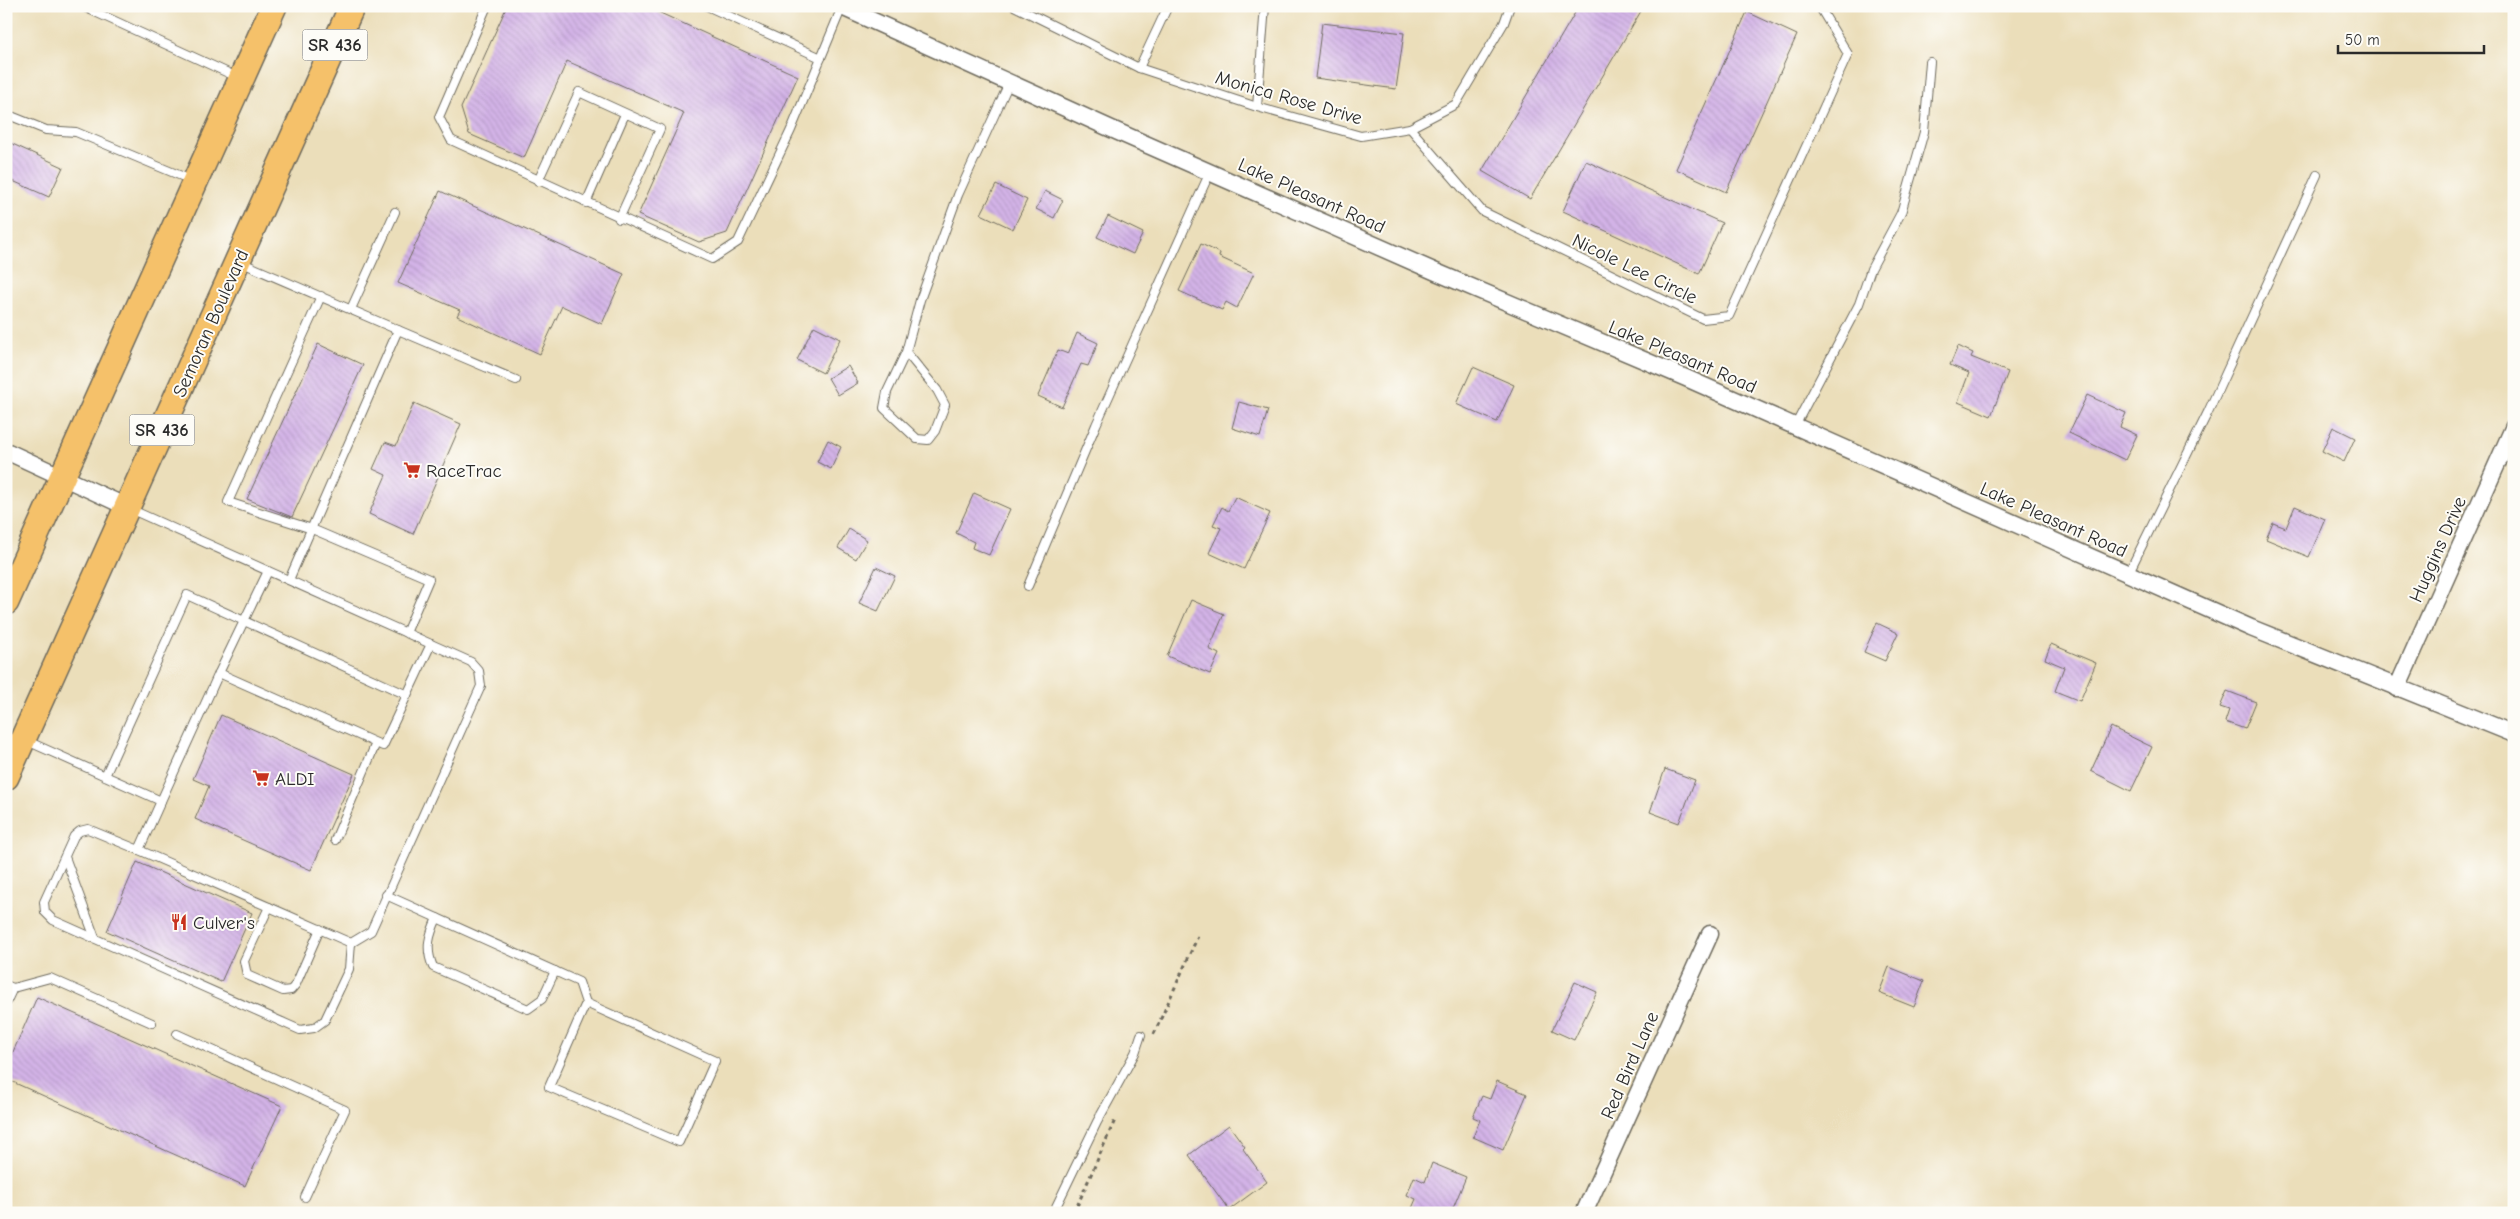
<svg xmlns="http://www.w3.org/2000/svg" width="2520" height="1219" viewBox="0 0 2520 1219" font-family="'Comic Neue',sans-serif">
<defs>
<pattern id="building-back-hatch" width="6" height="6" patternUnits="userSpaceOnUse" patternTransform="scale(1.25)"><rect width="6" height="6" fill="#d3b3e7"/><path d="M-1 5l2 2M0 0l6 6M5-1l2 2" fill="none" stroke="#b59ac6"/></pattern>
</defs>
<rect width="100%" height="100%" fill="#fdfcf7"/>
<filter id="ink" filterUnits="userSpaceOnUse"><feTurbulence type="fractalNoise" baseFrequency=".02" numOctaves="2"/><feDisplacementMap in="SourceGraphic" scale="10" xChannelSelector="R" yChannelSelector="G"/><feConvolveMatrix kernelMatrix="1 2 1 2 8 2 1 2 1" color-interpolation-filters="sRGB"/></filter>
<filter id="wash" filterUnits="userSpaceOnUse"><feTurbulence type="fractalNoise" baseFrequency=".0096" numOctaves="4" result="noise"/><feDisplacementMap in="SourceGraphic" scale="20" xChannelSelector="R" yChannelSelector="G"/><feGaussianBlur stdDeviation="1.12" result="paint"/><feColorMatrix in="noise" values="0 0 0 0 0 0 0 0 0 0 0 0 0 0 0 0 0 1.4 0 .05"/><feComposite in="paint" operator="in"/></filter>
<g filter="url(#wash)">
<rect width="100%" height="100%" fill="#ebdeba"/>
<g id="blocks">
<g fill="url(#building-back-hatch)">
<path d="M507,6H645L798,76L727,233L699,242L638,215L684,113L567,61L524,158L469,134L461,108Z"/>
<path d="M1579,6H1644L1530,199L1482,171Z"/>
<path d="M1747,12L1797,35L1726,192L1676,169Z"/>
<path d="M1322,23L1404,33L1396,89L1315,78Z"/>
<path d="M6,141L63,167L49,197L6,178Z"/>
<path d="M1586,161L1722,223L1699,274L1563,211Z"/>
<path d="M996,185L1027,200L1013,229L981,214Z"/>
<path d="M440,191L624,274L602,324L562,306L540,354L457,316L460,310L398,283Z"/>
<path d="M1045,191L1063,200L1054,218L1036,209Z"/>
<path d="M1108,216L1143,233L1133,254L1097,237Z"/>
<path d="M1201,244L1220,253L1219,257L1254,273L1237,308L1226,302L1222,310L1179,291Z"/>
<path d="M814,326L840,339L823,373L797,360Z"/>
<path d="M1077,333L1098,343L1088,366L1081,364L1062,407L1038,396L1058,350L1068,354Z"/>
<path d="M318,344L363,365L292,517L247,499Z"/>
<path d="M1958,346L1973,353L1971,357L2008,372L1991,416L1958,402L1969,373L1950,365Z"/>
<path d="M848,366L858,383L838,395L828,378Z"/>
<path d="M1473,367L1514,385L1497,422L1456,404Z"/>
<path d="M2087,395L2126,413L2120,427L2137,435L2125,460L2069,433Z"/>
<path d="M1239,402L1268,410L1260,437L1232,428Z"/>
<path d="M414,403L461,424L413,534L369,514L386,475L373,469L385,442L396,446Z"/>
<path d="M2333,427L2355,438L2344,462L2322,451Z"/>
<path d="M828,440L841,447L831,469L817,462Z"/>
<path d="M974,493L1010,509L989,555L972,548L974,542L956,533Z"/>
<path d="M1235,497L1270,513L1244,569L1209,553L1221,528L1213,525L1222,507L1228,511Z"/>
<path d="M2295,506L2325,519L2309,557L2266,539L2273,523L2286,528Z"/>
<path d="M849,529L867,540L856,559L838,548Z"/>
<path d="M876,567L895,576L878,611L859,603Z"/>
<path d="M1191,600L1224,614L1209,649L1219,654L1210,674L1167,656Z"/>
<path d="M1877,623L1898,633L1885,661L1864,652Z"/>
<path d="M2051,644L2096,663L2080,701L2055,691L2064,667L2045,659Z"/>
<path d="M2227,691L2256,702L2245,729L2225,722L2229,710L2220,707Z"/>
<path d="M221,715L354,774L311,870L195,819L209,786L193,779Z"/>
<path d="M2111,727L2152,747L2131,791L2091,771Z"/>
<path d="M1665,769L1695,780L1679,823L1650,812Z"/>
<path d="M137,862L252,913L221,982L107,931Z"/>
<path d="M1889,967L1924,981L1914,1007L1879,993Z"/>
<path d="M1575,982L1597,992L1574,1040L1552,1030Z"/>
<path d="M37,997L282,1106L245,1186L6,1079V1068Z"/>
<path d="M1497,1081L1527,1094L1503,1150L1473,1137L1480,1120L1473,1117L1482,1096L1490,1099Z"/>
<path d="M1229,1125L1245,1147L1243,1149L1267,1182L1229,1210L1189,1155Z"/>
<path d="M1432,1163L1466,1177L1451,1213H1410L1416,1199L1407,1195L1414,1177L1425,1182Z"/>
</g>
</g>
</g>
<g filter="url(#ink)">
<use href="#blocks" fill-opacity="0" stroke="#6e6a5d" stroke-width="1"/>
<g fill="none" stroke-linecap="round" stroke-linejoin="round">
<g stroke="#6e6a5d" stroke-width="10">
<g id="lane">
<path d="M82,6L237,77"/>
<path d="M487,6L439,117L451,140L712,259L738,242L791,130L842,7"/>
<path d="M707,6L821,58"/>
<path d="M1014,6L1139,68L1257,107L1361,136L1410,128L1456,104L1504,23L1510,6"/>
<path d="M1139,68L1168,6"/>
<path d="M1257,107L1265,6"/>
<path d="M6,114L46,130L76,132L191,180"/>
<path d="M1410,128L1482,211L1703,319L1729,316L1848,54L1819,6"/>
<path d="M538,181L579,92L660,129L619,219"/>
<path d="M586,203L625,114"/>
<path d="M240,262L398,330L289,580"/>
<path d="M321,296L228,502L312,529L429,579L406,633"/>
<path d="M351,309L395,212"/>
<path d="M398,330L516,380"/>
<path d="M906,352L937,390L945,405L935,431L928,440L917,439L884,408L887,392L906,352L920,300L958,195L1009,83"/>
<path d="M1795,426L1859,304L1871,269L1901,213L1924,132L1930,62"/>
<path d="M130,509L471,662L479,671L481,686L371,931L351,943"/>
<path d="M2128,574L2208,412L2317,175"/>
<path d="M1028,586L1096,425L1210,172"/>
<path d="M219,673L268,571"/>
<path d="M407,695L431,644"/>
<path d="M25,740L161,801L219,673L383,746L407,695L187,595L105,776"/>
<path d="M161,801L139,850L88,829L80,831L74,836L44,902L45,912L53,920L300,1030L314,1028L325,1020L349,969L351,943"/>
<path d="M335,840L376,743"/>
<path d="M139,850L351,943"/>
<path d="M65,857L95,938"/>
<path d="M386,895L579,982L586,1003L715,1061L679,1142L549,1087L586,1003"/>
<path d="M269,907L244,961L247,975L283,991L291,990L296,984L320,929"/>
<path d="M437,918C429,936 425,948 433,967L528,1009L542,999L555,971"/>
<path d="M6,985L13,988L6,1003"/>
<path d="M13,988L50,978L152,1023"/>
<path d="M177,1034L345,1110L305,1197"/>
<path d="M1053,1213L1097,1122L1135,1053L1141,1035"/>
</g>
</g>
<g stroke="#6e6a5d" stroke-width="19">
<g id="street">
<path d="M840,6L1116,131L1436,272L1686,378L2251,628L2514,734"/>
<path d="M6,451L127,507"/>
<path d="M2397,688L2514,426"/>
<path d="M1584,1213L1710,934"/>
</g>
</g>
<g stroke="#6e6a5d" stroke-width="28">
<g id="primary">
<path d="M6,602L274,6"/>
<path d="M6,777L352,6"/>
</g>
</g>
<g stroke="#6e6a5d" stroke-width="3" stroke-dasharray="4 4" stroke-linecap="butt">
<path d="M1154,1034L1198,936"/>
<path d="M1074,1213L1115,1120"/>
</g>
<use href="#lane" stroke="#fff" stroke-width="8"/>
<use href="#street" stroke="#fff" stroke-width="16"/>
<use href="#primary" stroke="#f5c16b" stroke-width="25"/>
</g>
</g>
<defs>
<g id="supermarket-bare" transform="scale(1.35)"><path d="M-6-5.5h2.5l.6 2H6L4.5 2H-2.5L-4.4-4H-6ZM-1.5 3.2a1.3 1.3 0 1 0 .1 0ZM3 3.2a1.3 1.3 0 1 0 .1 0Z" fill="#c8321e" stroke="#fdfcf7" stroke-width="2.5" paint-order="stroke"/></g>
<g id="restaurant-bare" transform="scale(1.35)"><path d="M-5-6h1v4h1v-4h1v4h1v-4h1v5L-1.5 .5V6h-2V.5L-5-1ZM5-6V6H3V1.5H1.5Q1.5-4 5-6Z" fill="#c8321e" stroke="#fdfcf7" stroke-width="2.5" paint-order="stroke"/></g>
</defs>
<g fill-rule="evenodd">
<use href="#supermarket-bare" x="412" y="470"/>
<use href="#supermarket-bare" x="261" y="778"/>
<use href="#restaurant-bare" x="179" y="922"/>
</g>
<g text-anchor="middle" stroke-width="4" stroke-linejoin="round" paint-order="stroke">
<g fill="#fdfcf7" stroke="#6a6a68" stroke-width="1">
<rect x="302.5" y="29.5" width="65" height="31" rx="4"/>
<rect x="129.5" y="414.5" width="65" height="31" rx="4"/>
</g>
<g font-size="18" font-weight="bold" fill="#2b2b2b">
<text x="335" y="51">SR 436</text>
<text x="162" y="436">SR 436</text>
</g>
<g font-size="19" fill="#2b2b2b" stroke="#fdfcf7">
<text transform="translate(1289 97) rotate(16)" y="7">Monica Rose Drive</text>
<text transform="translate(1312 195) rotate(24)" y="7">Lake Pleasant Road</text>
<text transform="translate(1635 268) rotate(26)" y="7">Nicole Lee Circle</text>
<text transform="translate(210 323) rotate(-66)" y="7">Semoran Boulevard</text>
<text transform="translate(1683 356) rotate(23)" y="7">Lake Pleasant Road</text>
<text transform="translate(2054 519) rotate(24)" y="7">Lake Pleasant Road</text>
<text transform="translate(2437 549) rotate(-66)" y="7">Huggins Drive</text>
<text transform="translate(1629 1065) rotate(-66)" y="7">Red Bird Lane</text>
</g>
<g font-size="19" fill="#2b2b2b" stroke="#fdfcf7" text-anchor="start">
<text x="426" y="477">RaceTrac</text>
<text x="275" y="785">ALDI</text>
<text x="193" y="929">Culver's</text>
</g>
</g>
<rect width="2520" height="1219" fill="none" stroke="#fdfcf7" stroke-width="25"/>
<path d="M2338 45v8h146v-8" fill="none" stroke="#2b2b2b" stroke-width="2.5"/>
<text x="2345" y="45" font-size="15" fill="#2b2b2b" stroke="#fdfcf7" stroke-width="4" paint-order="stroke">50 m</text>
</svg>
